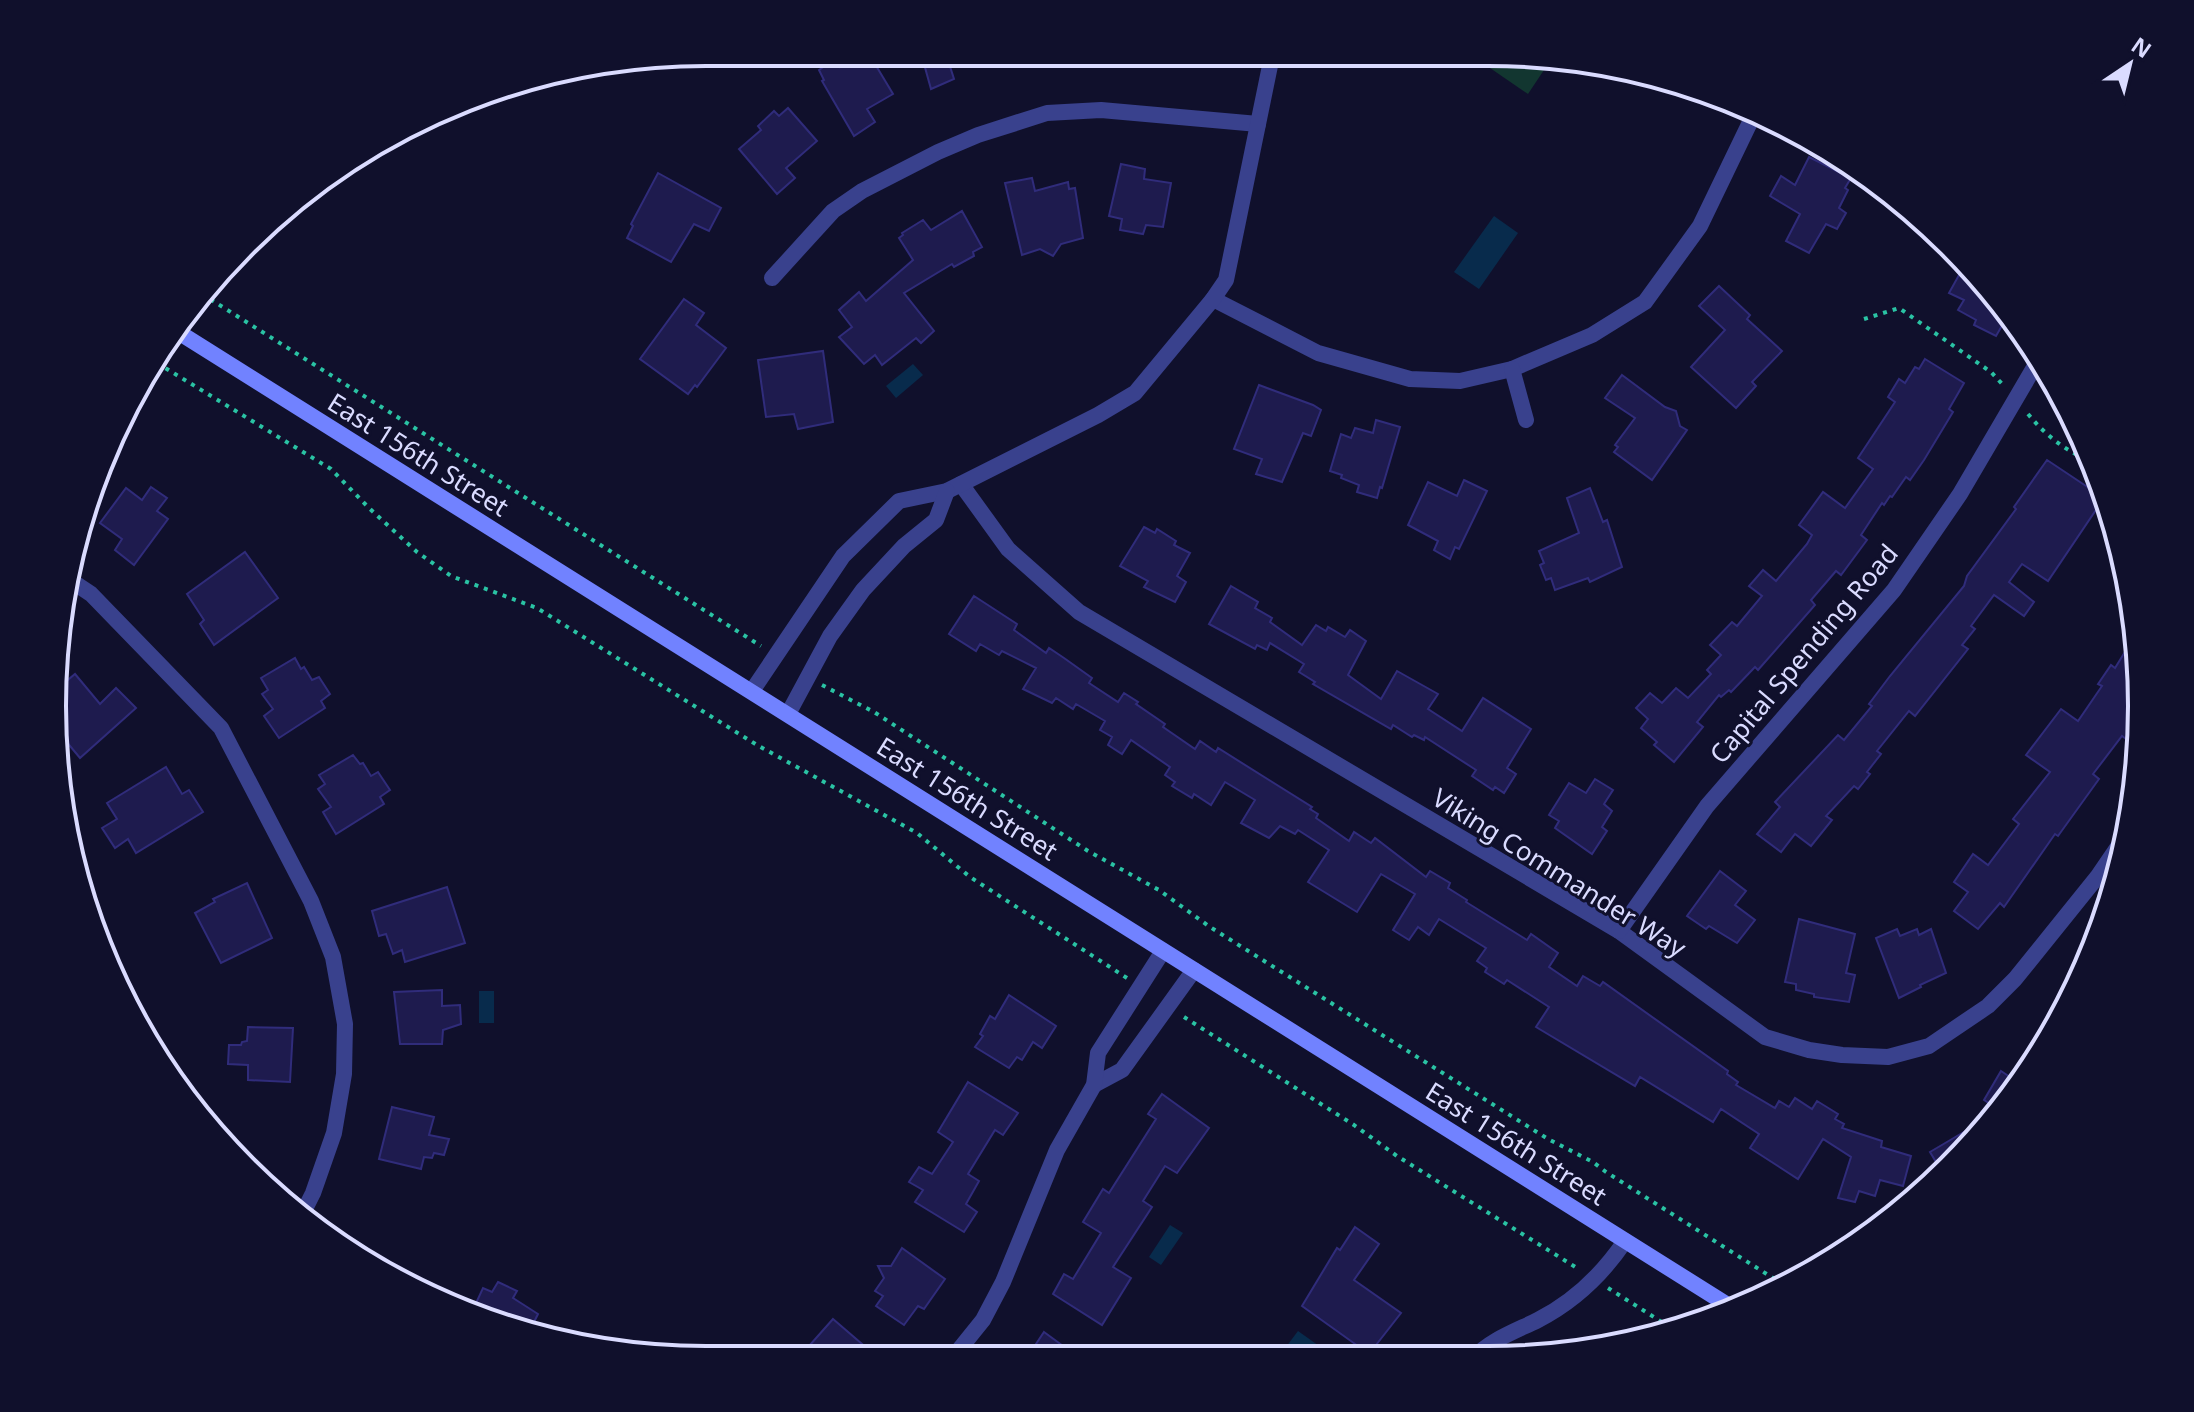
<svg xmlns="http://www.w3.org/2000/svg" width="2194" height="1412" viewBox="0 0 2194 1412" font-family="'Noto Sans',sans-serif">
<rect width="100%" height="100%" fill="#10102c"/>
<path fill="#123630" d="M1474,57H1545L1550,61L1528,94Z"/>
<g fill="#082b4c">
<path d="M1494,216L1518,233L1479,289L1454,272Z"/>
<path d="M913,364L923,375L896,398L886,386Z"/>
<rect x="479" y="991" width="15" height="32"/>
<path d="M1170,1225L1183,1233L1161,1265L1149,1257Z"/>
<path d="M1298,1331L1336,1358H1301L1286,1347Z"/>
</g>
<g fill="#1e1b4e" stroke="#302c7b" stroke-width="2">
<path d="M921,53L946,54L954,79L931,89Z"/>
<path d="M869,54L893,94L867,109L875,122L854,136L822,81L824,80L819,70L835,59L840,67L856,57L858,61Z"/>
<path d="M788,108L817,141L786,168L795,178L777,194L739,149L761,130L758,126L774,111L779,116Z"/>
<path d="M1809,157L1851,178L1845,188L1848,190L1839,208L1846,213L1837,229L1826,224L1809,253L1786,241L1800,214L1770,196L1781,176L1795,185Z"/>
<path d="M1121,164L1145,169L1144,179L1171,183L1163,227L1146,225L1143,234L1120,230L1122,219L1109,216Z"/>
<path d="M658,173L721,208L709,231L694,224L671,262L627,238L633,226L631,224Z"/>
<path d="M1032,178L1035,191L1068,182L1069,189L1075,188L1083,238L1061,244L1053,256L1040,249L1022,255L1005,183Z"/>
<path d="M962,211L982,247L973,252L974,256L954,267L952,264L904,293L934,331L921,343L916,338L882,365L875,355L864,364L839,337L852,327L839,310L859,292L866,301L913,260L899,238L903,235L902,233L923,220L931,230Z"/>
<path d="M1959,275L1973,282L1976,275L2010,312L1996,336L1974,325L1976,320L1958,310L1964,300L1949,293Z"/>
<path d="M1719,286L1750,315L1747,319L1782,351L1752,382L1756,386L1736,408L1691,367L1725,330L1699,306Z"/>
<path d="M684,299L704,313L696,325L726,348L697,387L695,385L688,394L640,359Z"/>
<path d="M823,351L833,422L798,429L794,414L766,417L758,360Z"/>
<path d="M1925,359L1964,383L1949,409L1953,412L1924,460L1910,480L1906,477L1892,497L1890,496L1884,505L1882,503L1861,535L1867,540L1841,575L1836,571L1811,600L1815,605L1758,670L1755,667L1731,692L1729,690L1721,697L1719,695L1697,722L1703,727L1674,762L1654,745L1657,742L1641,728L1648,719L1636,708L1650,693L1662,703L1676,688L1688,698L1711,674L1707,670L1721,655L1710,645L1732,622L1737,626L1762,596L1749,586L1763,570L1776,581L1807,544L1812,535L1799,525L1823,492L1845,508L1873,469L1858,458L1895,402L1888,397L1899,379L1905,383L1915,367L1919,369Z"/>
<path d="M1622,375L1665,407L1676,411L1680,426L1687,430L1652,480L1614,452L1618,447L1615,445L1635,418L1605,398Z"/>
<path d="M1259,385L1313,405L1321,410L1311,436L1303,433L1282,482L1256,474L1262,459L1234,449Z"/>
<path d="M1376,420L1400,427L1382,488L1380,487L1377,498L1357,492L1359,485L1341,478L1342,475L1330,471L1341,434L1351,438L1355,428L1373,433Z"/>
<path d="M2047,460L2104,498L2048,581L2022,564L2009,582L2034,602L2024,616L1994,595L1971,626L1975,629L1962,645L1968,649L1915,716L1909,711L1877,751L1881,754L1867,772L1870,774L1858,789L1854,786L1826,816L1832,820L1811,846L1795,834L1781,852L1757,834L1780,807L1775,802L1838,735L1844,740L1872,706L1869,704L1890,676L1964,586L1967,576L2016,509L2014,507Z"/>
<path d="M1464,480L1487,491L1459,549L1455,547L1450,559L1434,550L1438,541L1408,525L1428,482L1457,496Z"/>
<path d="M151,487L167,498L157,511L168,519L134,565L115,550L122,539L100,523L126,488L142,500Z"/>
<path d="M1590,488L1603,522L1607,520L1622,567L1590,582L1588,578L1555,590L1551,578L1546,580L1540,565L1544,563L1539,551L1579,533L1567,498Z"/>
<path d="M1144,527L1155,533L1157,529L1176,541L1174,545L1190,553L1177,576L1186,582L1175,602L1144,587L1148,581L1120,566Z"/>
<path d="M245,552L278,598L214,645L200,624L204,620L187,594Z"/>
<path d="M1231,586L1258,602L1255,608L1272,618L1270,622L1302,645L1316,625L1326,631L1328,627L1345,637L1350,630L1366,641L1348,675L1381,699L1397,671L1438,694L1428,709L1462,731L1483,698L1531,729L1507,768L1516,774L1504,793L1495,787L1493,790L1472,776L1476,770L1425,737L1424,740L1414,735L1412,737L1393,725L1391,729L1313,684L1315,682L1299,672L1304,664L1270,643L1267,650L1257,645L1255,649L1209,624Z"/>
<path d="M974,596L1017,624L1014,630L1046,653L1049,648L1064,658L1092,678L1089,683L1118,702L1124,693L1138,702L1136,704L1165,724L1163,727L1195,749L1200,741L1216,752L1218,748L1312,807L1310,809L1318,814L1316,818L1349,841L1354,832L1371,843L1375,838L1426,877L1430,871L1450,883L1448,888L1467,900L1466,902L1527,940L1531,934L1558,953L1549,967L1577,986L1583,976L1600,986L1603,982L1728,1071L1727,1074L1738,1082L1736,1085L1775,1108L1779,1101L1789,1107L1795,1098L1812,1109L1817,1101L1838,1114L1835,1119L1844,1124L1842,1128L1882,1141L1881,1147L1911,1156L1903,1186L1880,1180L1875,1196L1859,1191L1855,1202L1838,1198L1851,1157L1823,1139L1798,1179L1750,1148L1759,1134L1721,1109L1713,1122L1640,1077L1635,1086L1536,1027L1549,1007L1507,980L1504,984L1485,972L1487,968L1477,961L1486,948L1439,919L1429,935L1418,927L1409,940L1393,930L1415,894L1381,874L1357,912L1308,882L1329,850L1298,830L1295,834L1280,826L1269,838L1241,823L1255,800L1225,782L1211,805L1194,794L1192,798L1172,786L1175,782L1165,775L1170,767L1131,740L1122,754L1108,745L1112,737L1100,730L1105,721L1076,704L1073,709L1056,698L1052,703L1023,689L1036,668L1002,651L999,655L980,644L976,651L949,634Z"/>
<path d="M2136,634L2141,663L2139,724L2126,739L2122,736L2093,774L2099,779L2058,836L2055,834L2004,907L2000,903L1978,929L1954,911L1968,892L1954,882L1973,854L1988,865L2019,824L2013,819L2050,772L2026,755L2061,709L2078,721L2102,686L2098,684L2111,665L2115,668Z"/>
<path d="M295,658L301,669L304,667L312,680L319,677L330,694L321,701L325,708L279,738L264,716L273,709L262,694L268,690L261,678Z"/>
<path d="M75,674L100,704L116,688L136,708L80,758L60,734L56,690Z"/>
<path d="M353,755L360,764L363,763L371,776L378,772L390,790L380,797L384,804L336,834L323,812L331,807L318,789L325,784L319,775Z"/>
<path d="M166,767L182,794L189,790L203,812L136,853L128,839L115,848L102,828L117,819L107,803Z"/>
<path d="M1595,779L1613,790L1604,804L1612,811L1602,827L1607,831L1592,854L1555,828L1559,821L1549,815L1569,783L1586,793Z"/>
<path d="M1720,871L1746,891L1735,905L1755,920L1737,943L1709,926L1706,929L1687,916Z"/>
<path d="M247,883L272,938L221,963L195,913L215,902L213,899Z"/>
<path d="M447,887L465,943L405,962L402,950L393,954L386,934L379,936L372,911Z"/>
<path d="M1799,919L1855,934L1846,973L1855,975L1849,1002L1814,997V994L1796,990V984L1785,982Z"/>
<path d="M1897,929L1900,936L1917,929L1919,935L1931,929L1946,973L1920,985L1921,987L1899,998L1876,938Z"/>
<path d="M442,990V1006L460,1005L461,1024L443,1030L442,1044H400L394,992Z"/>
<path d="M1009,995L1056,1026L1042,1048L1033,1042L1022,1060L1017,1057L1009,1068L975,1047L983,1036L980,1034L990,1016L995,1019Z"/>
<path d="M248,1027L293,1028L290,1082L248,1080V1065L228,1064L229,1045H241L242,1042L247,1041Z"/>
<path d="M2001,1071L2019,1083L1999,1110L1984,1100Z"/>
<path d="M968,1082L1018,1113L1003,1135L995,1130L968,1174L979,1181L966,1204L977,1212L964,1232L915,1202L923,1190L909,1182L919,1167L932,1174L953,1142L938,1132Z"/>
<path d="M1162,1094L1209,1128L1177,1173L1165,1166L1143,1201L1152,1207L1113,1267L1131,1278L1102,1325L1053,1294L1064,1274L1073,1279L1101,1233L1083,1222L1103,1189L1109,1193L1156,1119L1148,1114Z"/>
<path d="M392,1107L434,1117L429,1135L449,1139L444,1155L434,1153L432,1158L424,1157L421,1169L379,1159Z"/>
<path d="M1996,1113L1980,1137L1942,1172L1930,1152Z"/>
<path d="M1355,1227L1379,1244L1354,1280L1401,1313L1369,1354L1302,1306L1337,1248L1340,1250Z"/>
<path d="M902,1248L945,1279L924,1309L918,1306L904,1325L876,1306L883,1296L875,1291L884,1278L878,1266H891Z"/>
<path d="M498,1282L517,1291L513,1298L538,1314L530,1330L471,1314L483,1288L492,1292Z"/>
<path d="M833,1319L876,1356L801,1355Z"/>
<path d="M1044,1332L1078,1357L1028,1356Z"/>
</g>
<g fill="none" stroke-linecap="round" stroke-linejoin="round">
<g stroke="#2ac3a4" stroke-width="4" stroke-dasharray="4 6" stroke-linecap="butt">
<path d="M202,294L761,646"/>
<path d="M1864,319L1899,308L1991,372L2004,386"/>
<path d="M157,363L331,469L369,508L417,552L451,576L537,608L757,745L917,833L970,877L1127,978"/>
<path d="M2028,414C2046,436 2066,451 2092,462"/>
<path d="M822,685L874,712L1088,851L1159,890L1210,927L1548,1139L1593,1162L1606,1172L1787,1287"/>
<path d="M1184,1017L1354,1125L1397,1156L1577,1268"/>
<path d="M1608,1288L1676,1331"/>
</g>
<g stroke="#39418d" stroke-width="16">
<path d="M772,278L833,211L862,191L938,152L978,135L1047,113L1101,110L1258,124"/>
<path d="M1213,299L1318,353L1410,379L1460,381L1512,369L1592,335L1645,302L1700,226L1755,112"/>
<path d="M1512,369L1526,420"/>
<path d="M961,484L1008,549L1079,612L1619,931L1765,1037L1809,1050L1842,1055L1888,1057L1929,1046L1988,1006L2015,979L2098,876L2126,835"/>
<path d="M70,580L91,594L221,728L311,901L333,957L345,1024L344,1074L334,1133L313,1193L302,1215"/>
<path d="M752,691L843,556L899,501L947,491L1098,415L1135,393L1213,299L1226,280L1272,56"/>
<path d="M788,714L830,636L863,590L904,546L936,520L947,491"/>
<path d="M1619,931L1707,806L1894,590L1960,494L2039,359"/>
<path d="M1094,1085L1122,1070L1194,970"/>
<path d="M954,1356L983,1320L1003,1282L1057,1150L1094,1085L1098,1053L1163,951"/>
<path d="M1474,1358C1490,1340 1516,1331 1538,1320C1575,1301 1602,1275 1625,1241"/>
</g>
<path stroke="#7182ff" stroke-width="16" d="M175,330L1734,1309"/>
</g>
<g text-anchor="middle" stroke-width="6" stroke-linejoin="round" paint-order="stroke">
<g font-size="26" fill="#dadbff" stroke="#10102c">
<text transform="translate(418 455) rotate(32)" y="9">East 156th Street</text>
<text transform="translate(1804 654) rotate(-50)" y="9">Capital Spending Road</text>
<text transform="translate(967 799) rotate(32)" y="9">East 156th Street</text>
<text transform="translate(1559 873) rotate(32)" y="9">Viking Commander Way</text>
<text transform="translate(1516 1144) rotate(32)" y="9">East 156th Street</text>
</g>
</g>
<path d="M0 0H2194V1412H0ZM706 66H1488A640 640 0 0 1 2128 706V706A640 640 0 0 1 1488 1346H706A640 640 0 0 1 66 706V706A640 640 0 0 1 706 66Z" fill="#10102c" fill-rule="evenodd"/>
<path fill="none" stroke="#dadbff" stroke-width="4" d="M706 66H1488A640 640 0 0 1 2128 706V706A640 640 0 0 1 1488 1346H706A640 640 0 0 1 66 706V706A640 640 0 0 1 706 66Z"/>
<g transform="translate(2130 64) rotate(35)" stroke="#10102c" stroke-width="6" paint-order="stroke">
<path d="M0-6L14 30L0 20L-14 30Z" fill="#dadbff"/>
<text y="-12" font-size="22" font-weight="bold" text-anchor="middle" fill="#dadbff">N</text>
</g>
</svg>
